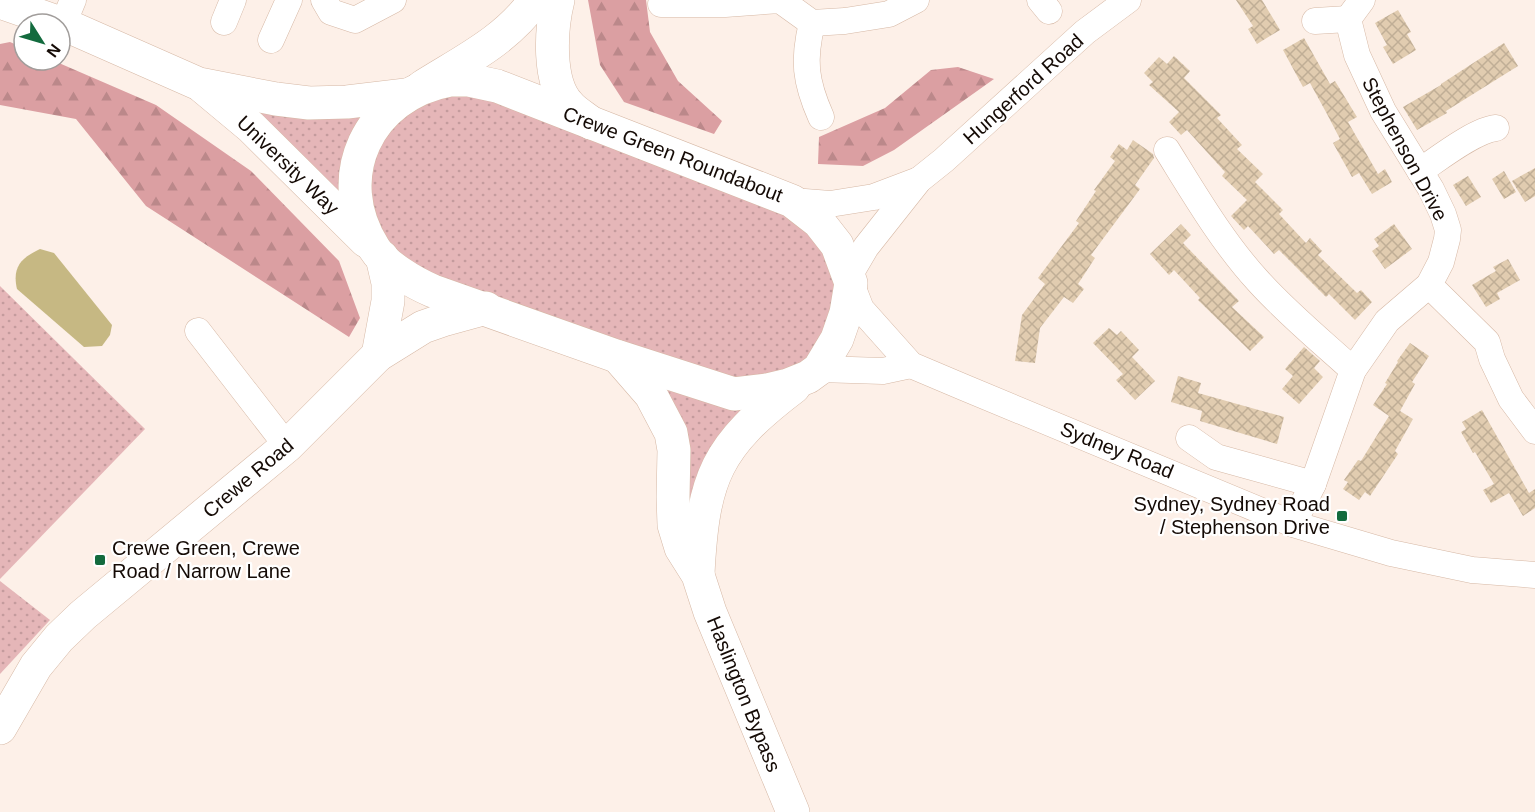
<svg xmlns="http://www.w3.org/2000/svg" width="1535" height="812" viewBox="0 0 1535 812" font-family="Arial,sans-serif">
<defs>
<pattern id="grass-dots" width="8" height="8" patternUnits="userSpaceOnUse" patternTransform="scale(1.5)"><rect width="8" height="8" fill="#e5b6b8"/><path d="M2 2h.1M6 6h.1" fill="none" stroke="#c49b9d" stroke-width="1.8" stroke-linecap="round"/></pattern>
<pattern id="forest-firs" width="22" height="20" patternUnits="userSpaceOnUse" patternTransform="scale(1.5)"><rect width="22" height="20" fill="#db9fa2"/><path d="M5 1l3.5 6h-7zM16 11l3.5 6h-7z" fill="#bb888a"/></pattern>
<pattern id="building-cross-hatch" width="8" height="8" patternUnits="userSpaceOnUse" patternTransform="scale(1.5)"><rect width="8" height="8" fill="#e1ccb0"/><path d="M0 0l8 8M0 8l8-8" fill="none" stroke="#c0ae96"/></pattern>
</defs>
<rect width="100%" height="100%" fill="#fdf0e8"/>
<g fill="url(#grass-dots)">
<path d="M435,79L792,201L837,245V339L733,440L698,575L674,450L616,356L455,298L306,180L244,93Z"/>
<path d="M0,286L145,429L0,579Z"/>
<path d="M0,581L50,620L0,674Z"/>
</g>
<g fill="url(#forest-firs)">
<path d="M588,0H646L650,32L678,81L722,121L714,134L624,102L600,65Z"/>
<path d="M10,42L24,48V60H52L156,105L251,171L339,261L360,318L349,337L146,206L76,119L0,105V44Z"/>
<path d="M958,67L994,79L894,150L863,166L818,164L819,137L885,108L931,70Z"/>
</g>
<path fill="#c6b883" d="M40,249L54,253L112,325L110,335L102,346L84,347L17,289C12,267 21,258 40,249Z"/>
<g fill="url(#building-cross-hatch)">
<path d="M1236,0H1262L1280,30L1257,44L1248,29L1253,26Z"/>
<path d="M1398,10L1411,32L1407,34L1416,50L1393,64L1383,47L1387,45L1375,23Z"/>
<path d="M1304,38L1330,84L1335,81L1357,117L1348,122L1378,174L1385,169L1392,182L1372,194L1359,173L1352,177L1333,143L1340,139L1327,114L1310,83L1303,87L1283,50Z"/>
<path d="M1504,43L1518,66L1446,111L1447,113L1417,130L1403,107L1441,85V84Z"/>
<path d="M1174,56L1190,71L1184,78L1221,115L1217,118L1242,145L1237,149L1263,174L1255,182L1283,210L1279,214L1306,243L1310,238L1322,251L1318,255L1357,293L1361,290L1372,302L1355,320L1329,294L1326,297L1279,250L1274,254L1248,226L1244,230L1231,216L1247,200L1222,176L1225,172L1187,130L1181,135L1169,122L1179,112L1149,85L1153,82L1144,73L1159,57L1167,64Z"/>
<path d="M1133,140L1153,154L1154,158L1135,185L1140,189L1091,255L1095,258L1078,284L1084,289L1073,303L1064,297L1040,328L1035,363L1015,361L1022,315L1045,284L1038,278L1079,223L1076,221L1096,191L1094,190L1115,161L1110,157L1119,144L1127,150Z"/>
<path d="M1535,168V196L1525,202L1512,181Z"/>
<path d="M1504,171L1516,192L1504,199L1492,179Z"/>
<path d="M1468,176L1481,197L1466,206L1453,185Z"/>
<path d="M1181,224L1191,235L1183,243L1239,301L1232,307L1264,337L1250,351L1198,300L1200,298L1174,270L1169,275L1150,254Z"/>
<path d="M1394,224L1412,249L1385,269L1372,251L1379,246L1374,239Z"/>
<path d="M1508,259L1520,280L1497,293L1500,299L1486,307L1472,285L1496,271L1493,267Z"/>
<path d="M1109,328L1117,335L1121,331L1139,350L1132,357L1155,381L1135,400L1116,380L1123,374L1093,343Z"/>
<path d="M1410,343L1429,356L1412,382L1415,384L1400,411L1413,419L1395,451L1398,454L1370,496L1365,492L1359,500L1343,489L1348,482L1344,480L1358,460L1361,461L1389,416L1373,405L1387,384L1385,383L1398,362L1397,361Z"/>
<path d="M1304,347L1320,361L1314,368L1323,377L1299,404L1282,389L1293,376L1285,369Z"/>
<path d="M1178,376L1201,383L1198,393L1284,417L1277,444L1200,421L1202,411L1171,402Z"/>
<path d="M1482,410L1529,493L1535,489V508L1523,516L1509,493L1491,503L1483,490L1494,484L1475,452L1473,453L1461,432L1466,429L1462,422Z"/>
</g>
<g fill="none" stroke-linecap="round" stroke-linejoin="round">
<g stroke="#d6b8a5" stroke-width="27">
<g id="minor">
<path d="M324,0L331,12L355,20L393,0"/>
<path d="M1040,0L1049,11"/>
<path d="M661,4H725L780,0L812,23L845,21L889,14L916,0"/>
<path d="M1315,21L1348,19"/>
<path d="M224,22L233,0"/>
<path d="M812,23C803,60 805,81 821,117"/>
<path d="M63,24L73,0"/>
<path d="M271,40L289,0"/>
<path d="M1167,150C1195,195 1223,243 1259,282C1288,314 1321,341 1353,370"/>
<path d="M1420,171C1438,159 1475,130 1496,128"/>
<path d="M792,201L830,204L874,197L919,180"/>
<path d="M849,276L866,247L919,180L944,160L1085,32L1128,0"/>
<path d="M851,283L861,309L911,365L963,387L1293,524L1391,553L1472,570L1535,575"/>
<path d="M1429,285L1487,342L1492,359L1511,399L1535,431"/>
<path d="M198,331L287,446"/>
<path d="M819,369L883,371L911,365"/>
<path d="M1189,438L1216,457L1313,484"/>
<path d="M1293,524L1313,484L1353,370L1387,321L1429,285L1441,262L1447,239L1448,230L1443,214L1431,189L1383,111L1357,55L1348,19L1362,0"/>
</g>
</g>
<g stroke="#d6b8a5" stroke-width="34">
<g id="major">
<path d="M558,0C551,28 547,82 569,105C575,112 584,117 591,123"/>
<path d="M422,87C463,61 506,41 535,0"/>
<path d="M378,355L388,301V283L382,257"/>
<path d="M0,728L36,666L59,638L83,615L287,446L378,355L423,327L446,319L486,308"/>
</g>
</g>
<g stroke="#d6b8a5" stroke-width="34">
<g id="highway">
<path d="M0,2L63,24L199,84L276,99L309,103L347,102L406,95"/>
<path d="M450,80H469L497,86L792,201L819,222L837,245L851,283L846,313L837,339L819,369L808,377L788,385L767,390L734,394L616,356L433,291C414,283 385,266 374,248C329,177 368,95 450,80Z"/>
<path d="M203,87L251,127L366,241"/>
<path d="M618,357L651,395L671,433L674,450L673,497L674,525L681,548L698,575L710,612L793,812"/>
<path d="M698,574C703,477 716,446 794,387"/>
</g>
</g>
<use href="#minor" stroke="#fff" stroke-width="26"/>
<use href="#major" stroke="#fff" stroke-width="33"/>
<use href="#highway" stroke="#fff" stroke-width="33"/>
</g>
<g fill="#136b3e" stroke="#fff" stroke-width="2">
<rect x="1336" y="510" width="12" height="12" rx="3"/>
<rect x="94" y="554" width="12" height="12" rx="3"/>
</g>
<g text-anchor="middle" stroke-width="4.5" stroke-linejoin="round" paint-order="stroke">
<g font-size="20" fill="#140a05" stroke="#fff">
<text transform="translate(1023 89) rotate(-42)" y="7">Hungerford Road</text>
<text transform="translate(1405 149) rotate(62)" y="7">Stephenson Drive</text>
<text transform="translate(673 154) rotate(21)" y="7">Crewe Green Roundabout</text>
<text transform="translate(288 165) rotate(44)" y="7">University Way</text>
<text transform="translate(1117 450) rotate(22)" y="7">Sydney Road</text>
<text transform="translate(248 478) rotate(-40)" y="7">Crewe Road</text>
<text transform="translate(744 694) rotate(68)" y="7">Haslington Bypass</text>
</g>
<g font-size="20" fill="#140a05" stroke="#fff" text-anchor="end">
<text x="1330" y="511">Sydney, Sydney Road<tspan x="1330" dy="23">/ Stephenson Drive</tspan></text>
<text x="112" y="555" text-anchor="start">Crewe Green, Crewe<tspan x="112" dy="23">Road / Narrow Lane</tspan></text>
</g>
</g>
<g transform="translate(42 42) rotate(127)"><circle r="28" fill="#ffffff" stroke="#a19d9b" stroke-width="1.5"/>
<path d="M0-4.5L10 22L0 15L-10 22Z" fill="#136b3e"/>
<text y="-9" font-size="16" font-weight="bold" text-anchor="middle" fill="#140a05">N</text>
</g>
</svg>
